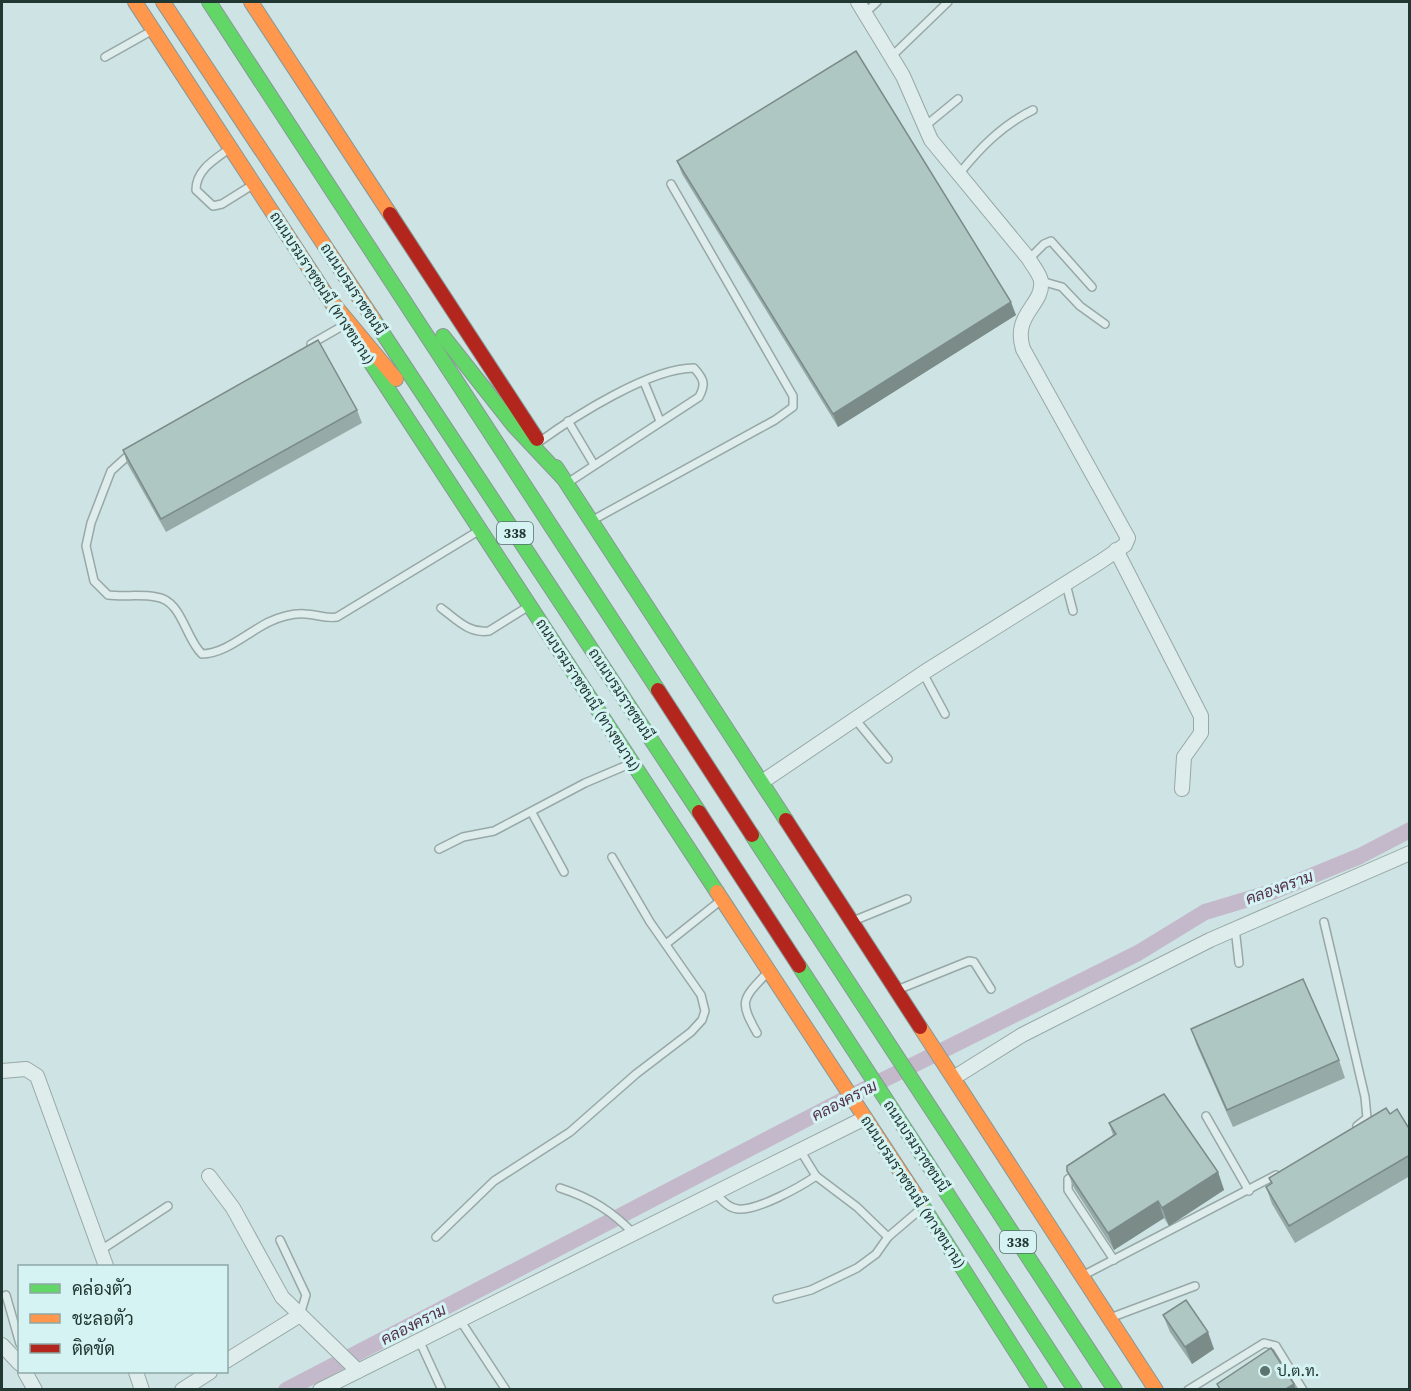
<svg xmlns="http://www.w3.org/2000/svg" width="1411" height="1391" viewBox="0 0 1411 1391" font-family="'Source Serif 4',Sarabun,serif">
<rect width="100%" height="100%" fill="#cee3e3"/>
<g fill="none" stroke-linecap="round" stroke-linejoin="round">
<path stroke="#c4b9ca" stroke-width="16" d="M286,1390L841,1101L1138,953L1205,912L1272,892L1360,856L1410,830"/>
<g stroke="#97a8a7" stroke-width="10">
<g id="lane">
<path d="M865,13L877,2"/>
<path d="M892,56L948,2"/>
<path d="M105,57L153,30"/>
<path d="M924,127L958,99"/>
<path d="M229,149C214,160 196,170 196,190L213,206L222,204L254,184"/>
<path d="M959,174C980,148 1002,125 1033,110"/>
<path d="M1029,259L1044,244L1051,241L1092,287"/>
<path d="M1041,281L1062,287L1080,306L1105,324"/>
<path d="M311,344L346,324"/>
<path d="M644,382L660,421"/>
<path d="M568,421L593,463"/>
<path d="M539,442C575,416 650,368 694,368C704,379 706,384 699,397L569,482"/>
<path d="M132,452L111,471L91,523L86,546L94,581L108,595C124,597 140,594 156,597C182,600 185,638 202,654C225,654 248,632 269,622C280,617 293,613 305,614C316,614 325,619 337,617L480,530"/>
<path d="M593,520L775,420L793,407V396L671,184"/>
<path d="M1066,584L1073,611"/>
<path d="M441,608C456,619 469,634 489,631L529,606"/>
<path d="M923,673L945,714"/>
<path d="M855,719L888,759"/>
<path d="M532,813L564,872"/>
<path d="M439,849L463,837L494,831L585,783L632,763"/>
<path d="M853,921L907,899"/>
<path d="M1324,922L1365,1097L1367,1118L1357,1126"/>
<path d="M1235,928L1239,963"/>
<path d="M666,944L720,901"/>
<path d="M897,990L969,961L974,962L991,989"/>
<path d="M757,1033C738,1000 743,999 767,973"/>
<path d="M1206,1116L1249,1191"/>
<path d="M1078,1173L1068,1179V1190L1114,1260"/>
<path d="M816,1176L857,1207L888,1237"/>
<path d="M560,1188C591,1198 612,1211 634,1234"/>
<path d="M715,1193C722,1200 728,1208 738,1209C757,1211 800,1187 816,1176L800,1150"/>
<path d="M436,1237L494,1181L570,1132L636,1074L691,1032L702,1020L705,1011L701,995L650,922L612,857"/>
<path d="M280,1240L306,1295L300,1315"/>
<path d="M101,1250L168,1206"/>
<path d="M1084,1275L1276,1175"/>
<path d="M6,1295L20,1344"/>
<path d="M777,1299L811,1290L857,1268L876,1254L888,1237L922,1208"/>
<path d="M1110,1318L1195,1286"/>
<path d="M460,1320L506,1390"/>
<path d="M419,1340L442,1390"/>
<path d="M1188,1390L1264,1343L1276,1346L1303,1390"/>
</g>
</g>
<g stroke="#97a8a7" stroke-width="16">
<g id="street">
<path d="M1116,550L1201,716V733L1184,757L1182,789"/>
<path d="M762,782L923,673L1100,562L1125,545L1128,538L1023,349C1012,314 1044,305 1041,281C1040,274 1032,265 1029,259L931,140L903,76L858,2"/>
<path d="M2,1071L26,1069L37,1076L106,1266"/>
<path d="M955,1077L1022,1035L1210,940L1410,853"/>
<path d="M209,1176L233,1208L282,1297L358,1371"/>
<path d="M2,1345L20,1364"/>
<path d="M226,1361L300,1315"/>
<path d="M25,1372L35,1390"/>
<path d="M136,1372L142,1390"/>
<path d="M182,1390L210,1372"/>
<path d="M320,1390L865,1118"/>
</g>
</g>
<g stroke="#879897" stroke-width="16">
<g id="fast">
<path d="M209,2L658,690"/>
<path d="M374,320L699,812"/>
<path d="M443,336L514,426L562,477"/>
<path d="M371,363L717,892"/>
<path d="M556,467L786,820"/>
<path d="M752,835L1115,1390"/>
<path d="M799,966L1075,1390"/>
<path d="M921,1203L1040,1390"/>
</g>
</g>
<g stroke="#879897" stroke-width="16">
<g id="slow">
<path d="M135,2L333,305"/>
<path d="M163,2L374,320"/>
<path d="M251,2L390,214"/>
<path d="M327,296L396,379"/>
<path d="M717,892L921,1203"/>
<path d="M920,1027L1156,1390"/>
</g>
</g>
<g stroke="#879897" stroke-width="16">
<g id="jam">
<path d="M390,214L537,439"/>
<path d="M658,690L752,835"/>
<path d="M699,812L799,966"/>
<path d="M786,820L920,1027"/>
</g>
</g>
<use href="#lane" stroke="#dfecec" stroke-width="7"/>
<use href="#street" stroke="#dfecec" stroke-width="14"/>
<use href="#fast" stroke="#63d668" stroke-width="14"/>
<use href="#slow" stroke="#ff974d" stroke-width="14"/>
<use href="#jam" stroke="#b3261e" stroke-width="14"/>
</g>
<g fill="#96aba8">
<path d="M677,161L1016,315L838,427L682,174Z"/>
<path d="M357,410L362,423L166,532L127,463L123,450Z"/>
<path d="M1191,1029L1339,1060L1345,1078L1233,1127L1197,1046Z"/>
<path d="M1390,1114L1410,1130V1176L1295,1243L1272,1204L1266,1187L1271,1184L1269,1178Z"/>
<path d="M1109,1123L1218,1172L1224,1190L1169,1226L1164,1218L1114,1250L1074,1188L1067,1171L1113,1135Z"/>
<path d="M1163,1315L1214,1349L1192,1364L1170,1332Z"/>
</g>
<g fill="#7a8b88">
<path d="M1011,302L1016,315L838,427L833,414Z"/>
<path d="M1218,1172L1224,1190L1169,1226L1162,1208Z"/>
<path d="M1158,1201L1164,1218L1114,1250L1108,1233Z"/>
<path d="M1208,1332L1214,1349L1192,1364L1185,1347Z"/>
<path d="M1294,1384L1296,1389H1286Z"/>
</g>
<g fill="#afc7c3" stroke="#7a8b88" stroke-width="1.5">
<path d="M856,51L1011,302L833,414L677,161Z"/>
<path d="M318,340L357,410L161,519L123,450Z"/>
<path d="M1303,979L1339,1060L1227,1110L1191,1029Z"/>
<path d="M1164,1094L1218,1172L1162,1208L1158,1201L1108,1233L1067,1171V1166L1116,1134L1109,1123Z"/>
<path d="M1386,1108L1390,1114L1397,1109L1410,1130V1155L1289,1226L1266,1187L1272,1183L1269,1178Z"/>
<path d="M1186,1300L1208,1332L1185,1347L1163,1315Z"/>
<path d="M1271,1348L1294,1384L1286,1389H1220L1217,1384Z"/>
</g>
<circle fill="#5d7370" stroke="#d5f3f3" stroke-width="2" cx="1265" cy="1371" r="6"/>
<g text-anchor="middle" stroke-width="6" stroke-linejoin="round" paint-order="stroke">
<g fill="#d5f3f3" stroke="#566f6c" stroke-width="1.5">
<rect x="497" y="522" width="36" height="22" rx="4.5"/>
<rect x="1000" y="1231" width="36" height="22" rx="4.5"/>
</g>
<g font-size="14" font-weight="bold" fill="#203732">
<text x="515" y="538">338</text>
<text x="1018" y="1247">338</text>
</g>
<g font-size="15" fill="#203732" stroke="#d5f3f3">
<text transform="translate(322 288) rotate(57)" y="5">ถนนบรมราชชนนี (ทางขนาน)</text>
<text transform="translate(353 289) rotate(57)" y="5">ถนนบรมราชชนนี</text>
<text transform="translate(621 694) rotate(57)" y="5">ถนนบรมราชชนนี</text>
<text transform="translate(588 695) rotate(57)" y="5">ถนนบรมราชชนนี (ทางขนาน)</text>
<text transform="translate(916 1146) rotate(57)" y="5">ถนนบรมราชชนนี</text>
<text transform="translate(913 1192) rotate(57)" y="5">ถนนบรมราชชนนี (ทางขนาน)</text>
</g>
<g font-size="15" fill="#203732" stroke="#d5f3f3" text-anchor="start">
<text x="1277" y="1376">ป.ต.ท.</text>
</g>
<g font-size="16" font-style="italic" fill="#55304c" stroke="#d5f3f3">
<text transform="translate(1279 887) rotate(-20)" y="6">คลองคราม</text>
<text transform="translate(844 1100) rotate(-27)" y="6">คลองคราม</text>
<text transform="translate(413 1324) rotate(-27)" y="6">คลองคราม</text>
</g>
</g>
<rect width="1411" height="1391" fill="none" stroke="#203732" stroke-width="6"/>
<rect x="18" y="1265" width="210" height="108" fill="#d5f3f3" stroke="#8da8a6" stroke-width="1.5"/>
<rect x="30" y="1284" width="30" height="9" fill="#63d668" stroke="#8da8a6" stroke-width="1.5"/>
<text x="72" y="1295" font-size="18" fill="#203732">คล่องตัว</text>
<rect x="30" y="1314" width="30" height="9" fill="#ff974d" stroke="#8da8a6" stroke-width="1.5"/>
<text x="72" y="1325" font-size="18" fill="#203732">ชะลอตัว</text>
<rect x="30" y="1344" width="30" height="9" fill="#b3261e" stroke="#8da8a6" stroke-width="1.5"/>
<text x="72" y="1355" font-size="18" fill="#203732">ติดขัด</text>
</svg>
